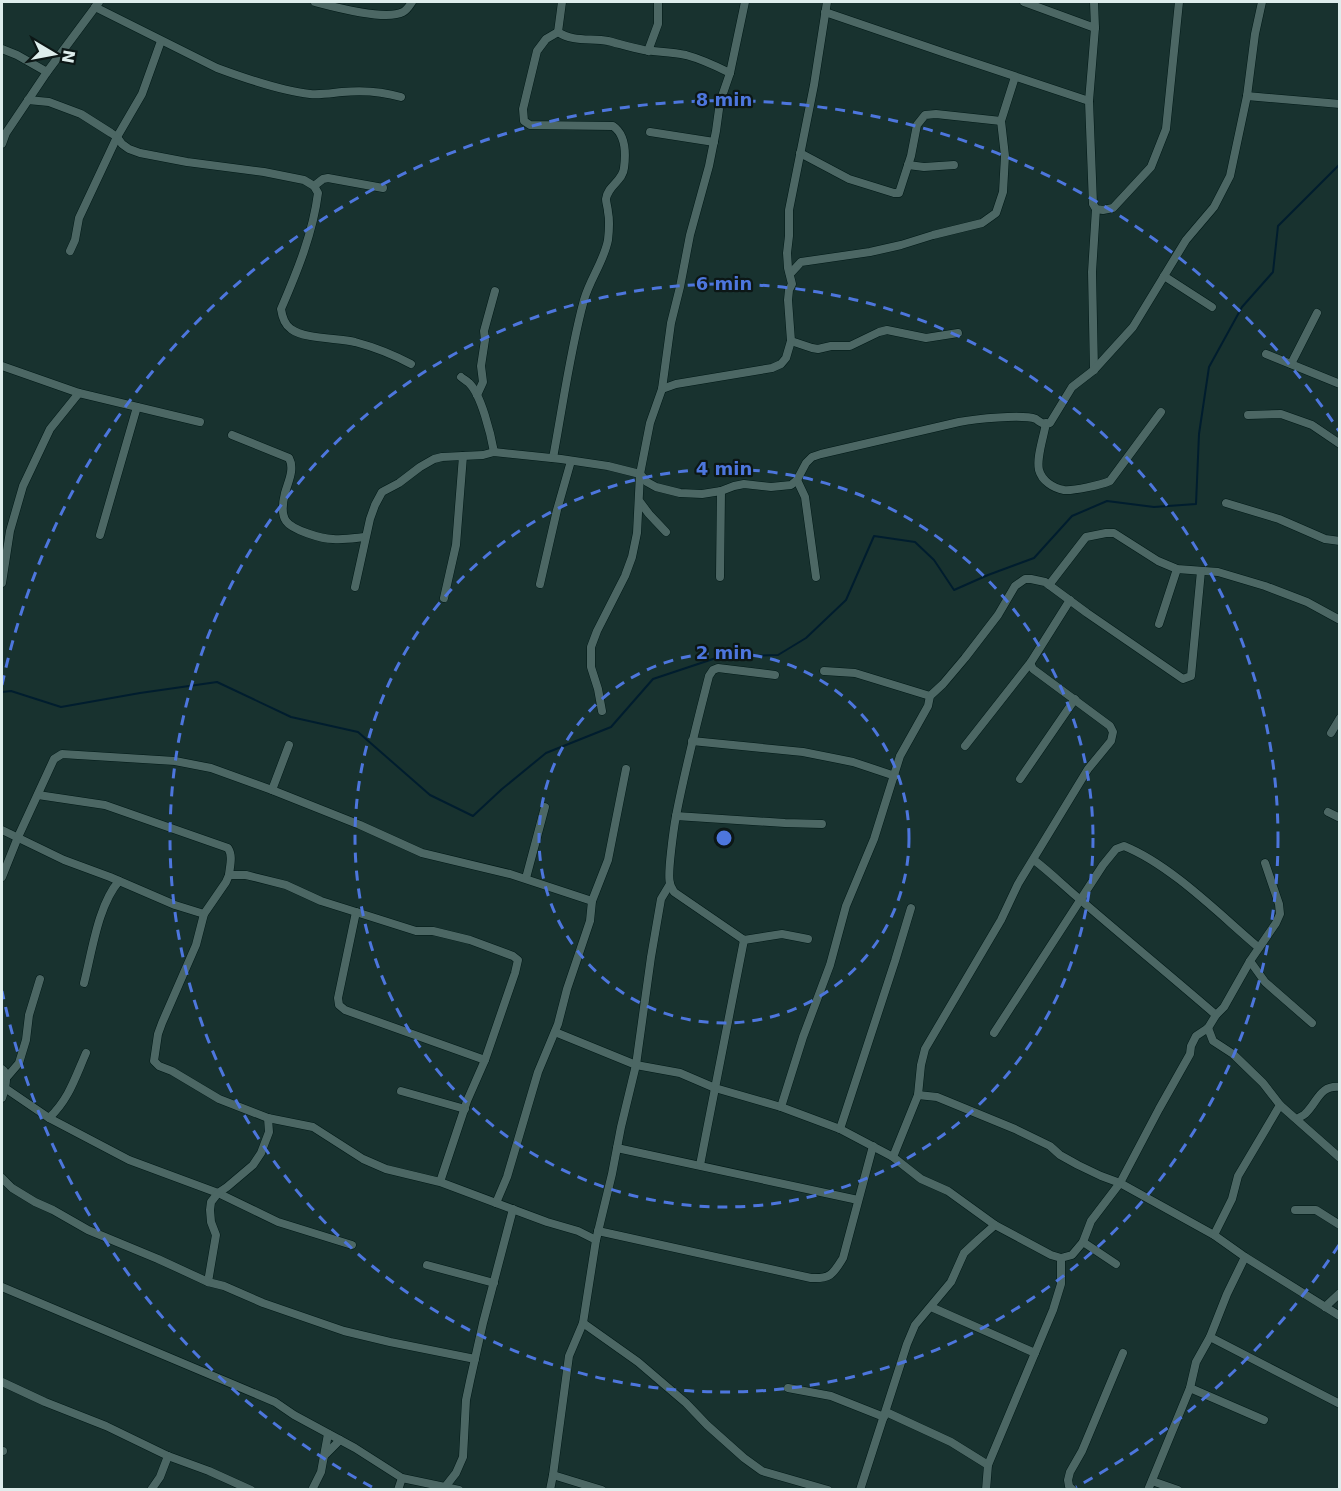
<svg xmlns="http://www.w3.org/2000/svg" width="1341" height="1491" viewBox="0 0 1341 1491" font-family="'DejaVu Sans',sans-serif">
<rect width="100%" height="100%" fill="#18322f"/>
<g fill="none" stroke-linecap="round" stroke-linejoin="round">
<path stroke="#001d2e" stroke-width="2" d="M2,692L11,691L61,707L140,693L217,682L291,717L358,732L430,795L473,816L502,789L546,753L611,727L653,679L719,657L778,655L806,638L846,600L874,536L915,542L934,560L954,590L988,575L1034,558L1072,516L1107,501L1154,507L1196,504L1199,434L1209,367L1242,307L1273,272L1278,226L1340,164"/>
<g stroke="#011917" stroke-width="9">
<g id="street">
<path d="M315,2C334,7 386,21 403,12C407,10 410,5 412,2"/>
<path d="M562,2L558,32C572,42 591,38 608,41C620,44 632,48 644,50C658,52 672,52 686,55C701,59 716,66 730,73"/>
<path d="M1024,2L1095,28"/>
<path d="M1094,2L1095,28L1089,101L1093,204L1096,209L1103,210L1113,208L1151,167L1166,129L1179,2"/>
<path d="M95,7L217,68C244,78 282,91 310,94C320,95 332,93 342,92C363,90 381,91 401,97"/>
<path d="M825,12L948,54L1089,101"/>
<path d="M2,49L17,55L47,72"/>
<path d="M648,51L658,24V2"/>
<path d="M1247,96L1340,104"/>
<path d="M28,100L49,102L81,114L111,133L117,137L122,144L129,149L140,153L187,162L264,172L304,180L314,186L318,193C313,233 297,272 281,309C282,316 285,325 291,329C304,339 338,338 355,342C374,347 394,355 411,364"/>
<path d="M650,132L714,142"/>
<path d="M2,144L6,133L47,72L99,2"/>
<path d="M800,153L849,179L894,193H899L911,156L917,125L925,115L936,114L1001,121"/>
<path d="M908,165L924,167L954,165"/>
<path d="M314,186L323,179L328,178L383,188"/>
<path d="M70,251L75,240L79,218L117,137L142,94L161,41"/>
<path d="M790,274L801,262L870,252L901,245L933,235L982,223L996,213L1003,192L1005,156L1001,121L1015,77"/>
<path d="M1164,276L1212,307"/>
<path d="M791,341L812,348L818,349L831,346H850L879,332L887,330L926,338L958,333"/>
<path d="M1266,354L1340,384"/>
<path d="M1291,364L1317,313"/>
<path d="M2,366L79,393L200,422"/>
<path d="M1094,370L1092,272L1096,209"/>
<path d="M461,377C463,379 466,380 469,383C481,394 491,435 494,452"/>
<path d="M662,389L676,384L772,368L781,364L786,358L791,341L788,300L789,290L792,284L788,268L787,253L789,236V210L814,85L827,2"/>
<path d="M477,395L483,382L481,366L485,340L484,331L495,291"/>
<path d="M1248,415L1281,414L1312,425L1340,444"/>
<path d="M1046,423C1044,436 1036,458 1039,470C1042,481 1053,488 1064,490C1073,491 1101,485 1110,481L1161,412"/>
<path d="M232,435L289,458C295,469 288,482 285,493C283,501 281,514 286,521C292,530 322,539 333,539C344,540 355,538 365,537"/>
<path d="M553,458C563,405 570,351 584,300C590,279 604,261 608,240C609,231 610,221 608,212C608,208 606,203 606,199C608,185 623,181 624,168C626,153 626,135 613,126L530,125L524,121L523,109L537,51L546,39L558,32"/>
<path d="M797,480L805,497L816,577"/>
<path d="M640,502L649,514L666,532"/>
<path d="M1226,503L1279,519L1325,539L1340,541"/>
<path d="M100,535L137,407"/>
<path d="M720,577L721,491"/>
<path d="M2,583L10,531L23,486L50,429L79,393"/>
<path d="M540,584L557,510L571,461"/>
<path d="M1049,585L1086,537L1106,533H1114L1158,561L1177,569L1218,572L1265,586L1307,602L1340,620"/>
<path d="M355,587L370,519L375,505L382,492L399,483L420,467L434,459L442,457L483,455L494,452L561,459L608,466L640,474L647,482L656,487L680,493L702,494L721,491L734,486L744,484L771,487L791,485L797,480L806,463L812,457L821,454L959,422C975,419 1022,414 1036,419C1037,420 1042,423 1044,424L1050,423L1072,387L1094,370L1133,327L1186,240L1214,207L1230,176L1247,96L1255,34L1262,2"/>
<path d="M444,598L456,545L463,456"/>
<path d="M1159,624L1177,569"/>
<path d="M824,671L855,673L930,696"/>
<path d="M602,711L598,689L591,667V647L597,631L625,576L632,557L637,533L640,474L650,423L662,389L671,323L680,287L690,235L709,166L716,131L720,102L730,73L745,2"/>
<path d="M1331,733L1340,718"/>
<path d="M692,741L803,752L853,762L895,776"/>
<path d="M965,746L1031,662"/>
<path d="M1020,779L1075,699"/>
<path d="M272,790L289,745"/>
<path d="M38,795L105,805L228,848C233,856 230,865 229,875"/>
<path d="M1328,812L1340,818"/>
<path d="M676,816C685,769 697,723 709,676L713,670L718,668L775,675"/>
<path d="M2,830L64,860L110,877L175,905L204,914"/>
<path d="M1034,860C1051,873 1066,888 1083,902C1127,940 1172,977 1216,1015"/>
<path d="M2,877L18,837L54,759L62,754L175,761L211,768L272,790L360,825L422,853L510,874L592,901"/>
<path d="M526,878L545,807"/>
<path d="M356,912L338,998L339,1005L345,1010L485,1060"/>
<path d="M808,939L782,934L744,940L674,892C673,890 670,885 670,883C667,875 674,827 676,816L785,823L822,824"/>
<path d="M1250,961L1265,982L1312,1023"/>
<path d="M84,983C92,952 98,905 119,881"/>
<path d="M1208,1028L1213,1041L1233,1054L1263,1083L1280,1105L1340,1158"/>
<path d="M555,1032L636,1065L680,1073L715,1088L781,1107L840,1129L893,1157L921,1179L948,1191L995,1225L1051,1255L1061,1258L1072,1255L1083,1242L1091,1221L1120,1183L1159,1109L1190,1054L1191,1046L1196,1036L1208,1028L1216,1015L1224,1007L1250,961L1276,923L1280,914L1279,904L1265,863"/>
<path d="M994,1033L1103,865L1116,849L1124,846C1171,865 1219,914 1258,947"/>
<path d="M2,1069C8,1073 6,1081 5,1088L49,1118L129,1160L218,1193L278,1222L352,1245"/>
<path d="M7,1077L19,1063L26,1040L29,1015L40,979"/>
<path d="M401,1091L465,1109"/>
<path d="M918,1095L937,1097L1015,1129L1050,1146L1060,1155L1078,1165L1101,1176L1120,1183L1214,1235L1245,1257L1340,1316"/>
<path d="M2,1098L5,1088"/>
<path d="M781,1107L803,1037L830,965L846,906L874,839L900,756L928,706L930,696L943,684L965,658L998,615L1015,586L1025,579H1031L1045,582L1087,613L1183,679L1191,676L1201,571"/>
<path d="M49,1118C69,1099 75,1078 86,1053"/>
<path d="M268,1118L269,1132L261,1153L253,1165L227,1187L218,1193L211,1202L210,1210L211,1222L216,1235L208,1282L224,1286L263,1303L344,1331L390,1342L475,1359"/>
<path d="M1297,1119C1299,1117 1303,1116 1305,1114C1318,1102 1319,1085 1340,1087"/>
<path d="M840,1129L895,961L911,908"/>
<path d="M617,1148L858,1200"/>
<path d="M893,1157L918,1095L921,1065L925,1049L1001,920L1018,884L1088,769L1111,741L1113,732L1110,726L1033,669L1031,665V662L1070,600"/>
<path d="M700,1165L744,940"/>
<path d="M2,1178L12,1188L35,1202L53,1210L88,1230L158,1259L208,1282"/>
<path d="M440,1182L467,1101L485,1060L515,973L518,960L513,956L470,940L433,931H416L356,912L321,901L286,885L246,875H229L226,882L204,914L196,945L162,1023L158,1034L154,1061L159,1066L172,1071L219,1099L268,1118L313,1127L363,1159L386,1169L440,1182L547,1222L578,1231L596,1240"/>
<path d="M496,1203L507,1177L538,1072L558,1024L567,989L590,921L592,901L608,860L626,769"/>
<path d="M1295,1210H1316L1340,1225"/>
<path d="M598,1231L811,1278C831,1279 833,1274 843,1258L873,1146"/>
<path d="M1214,1235L1232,1199L1238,1176L1280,1105"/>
<path d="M1083,1242L1116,1264"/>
<path d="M427,1265L494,1283"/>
<path d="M2,1287L275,1402L294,1415L355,1448L402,1478L459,1490"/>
<path d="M931,1307L1035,1353"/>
<path d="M1325,1307L1340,1293"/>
<path d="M583,1323L638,1362L686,1403L707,1425L744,1458L762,1471L828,1490"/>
<path d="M1210,1337L1340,1404"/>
<path d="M2,1382L45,1402L106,1426L168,1456L209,1471L251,1490"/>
<path d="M788,1388L831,1396L884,1417"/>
<path d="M1190,1388L1264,1420"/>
<path d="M886,1412L951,1442L988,1465"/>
<path d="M2,1451H3"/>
<path d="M325,1455L340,1440"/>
<path d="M553,1475L602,1490"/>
<path d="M1152,1481L1178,1490"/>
<path d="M445,1487L456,1473L463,1457L466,1400L470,1381L483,1323L513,1209"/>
<path d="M151,1490L160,1477L168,1456"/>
<path d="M312,1490L321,1472L328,1434"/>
<path d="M398,1490L402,1478"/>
<path d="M550,1490L553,1475L569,1356L583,1323L596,1240L612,1174L621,1127L636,1065L651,957L661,899L670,884"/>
<path d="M860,1490L907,1344L915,1325L951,1282L964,1253L979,1239L995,1225"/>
<path d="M986,1490L988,1465L1053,1310L1061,1284V1258"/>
<path d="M1073,1490L1069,1486L1068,1480L1070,1472L1082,1451L1123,1353"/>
<path d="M1148,1490L1190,1388L1196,1362L1210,1337L1227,1294L1245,1257"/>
</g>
</g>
<use href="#street" stroke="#4c6764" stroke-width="8"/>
</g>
<g fill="none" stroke="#4d76dd" stroke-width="3" stroke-dasharray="10 8">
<circle cx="724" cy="838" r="185"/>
<circle cx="724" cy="838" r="369"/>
<circle cx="724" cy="838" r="554"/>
<path d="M1339 1245A738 738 0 0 1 1076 1487M372 1487A738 738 0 0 1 2 991M2 685A738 738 0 0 1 1339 431"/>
</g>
<circle cx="724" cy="838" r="9" fill="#4d76dd" stroke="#0c1716" stroke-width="3"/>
<g font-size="18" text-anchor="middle" font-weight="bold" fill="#4d76dd" stroke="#0c1716" stroke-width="4.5" stroke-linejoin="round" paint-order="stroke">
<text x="724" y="106">8 min</text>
<text x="724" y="290">6 min</text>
<text x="724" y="475">4 min</text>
<text x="724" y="659">2 min</text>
</g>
<rect width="1341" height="1491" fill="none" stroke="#deedec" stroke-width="6"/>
<g transform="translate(54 54) rotate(100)" stroke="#0c1716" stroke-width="4.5" paint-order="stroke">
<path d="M0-4.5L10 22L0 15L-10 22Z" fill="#deedec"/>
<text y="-9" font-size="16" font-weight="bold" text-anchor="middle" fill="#deedec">N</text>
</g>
</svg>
